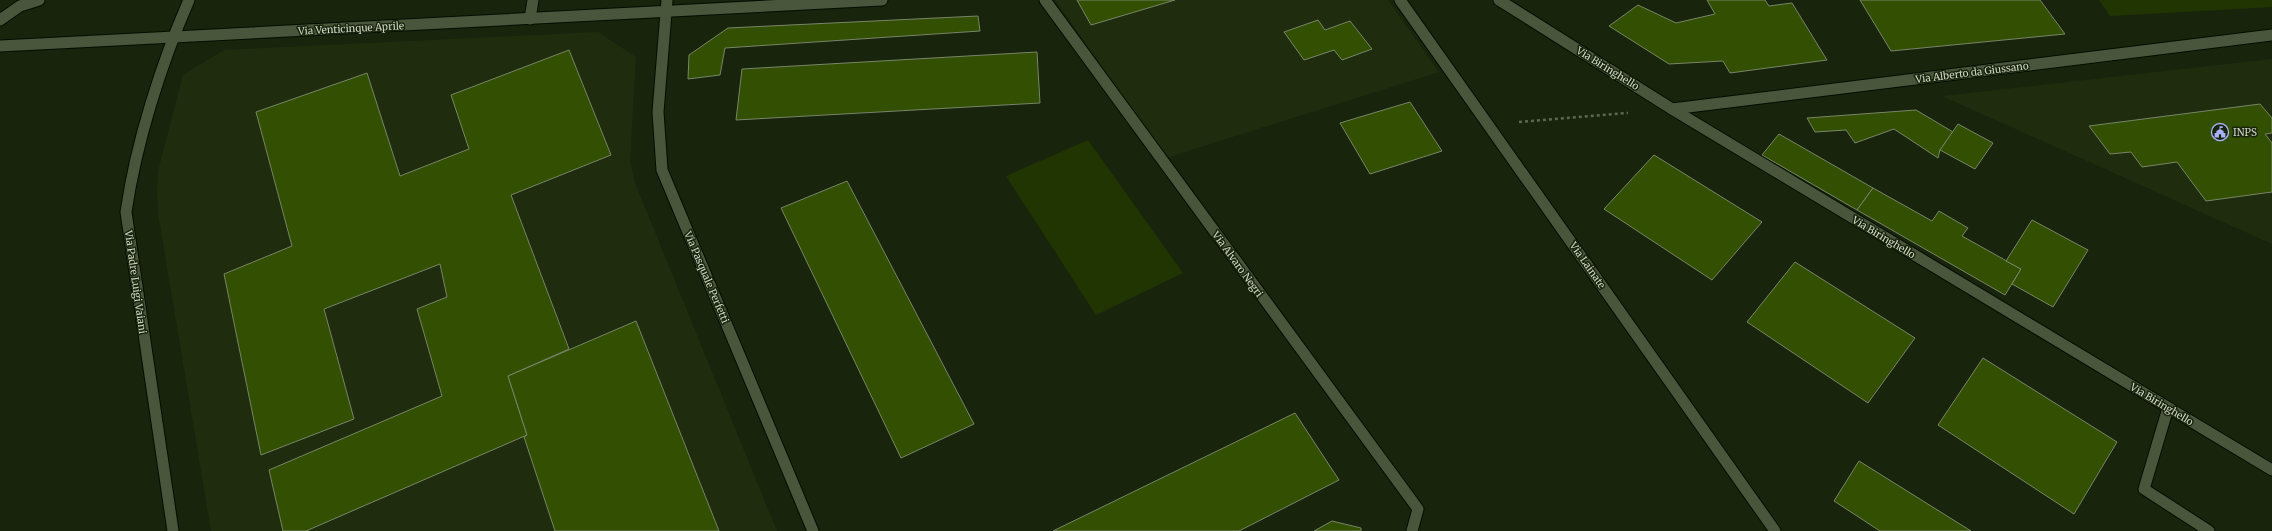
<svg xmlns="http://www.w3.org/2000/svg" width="2272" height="531" viewBox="0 0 2272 531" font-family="Merriweather,serif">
<rect width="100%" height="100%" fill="#19240c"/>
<g fill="#1f2d0e">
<path d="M1055,0H1388L1439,72L1166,158Z"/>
<path d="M598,32L636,57L630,161L635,183L777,531H211L158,213L157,191L158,171L183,75L224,50Z"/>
<path d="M2272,59V244L1942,96Z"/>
</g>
<g fill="#213502">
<path d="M2099,0H2272V7L2110,16Z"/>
<path d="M1088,140L1183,273L1096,315L1006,176Z"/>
</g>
<g fill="#334f02" stroke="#778569">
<path d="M1077,0H1175L1091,25Z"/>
<path d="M1707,0H1765L1769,6L1792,3L1827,60L1730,73L1723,61L1669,64L1609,26L1638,5L1676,23L1715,14Z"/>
<path d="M1860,0H2040L2065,34L1891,51Z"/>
<path d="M978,16L980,31L725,48L720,75L688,79L689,55L728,28Z"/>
<path d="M1318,20L1325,30L1350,21L1372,49L1342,60L1334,50L1304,60L1284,32Z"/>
<path d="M569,50L611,155L511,195L569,349L508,376L527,435L306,531H283L269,470L442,396L417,309L447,297L440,264L324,309L354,419L261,455L224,274L292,246L256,112L367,73L400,176L469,149L451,95Z"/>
<path d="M1037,52L1040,103L736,120L742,69Z"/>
<path d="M1410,102L1442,151L1370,174L1340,123Z"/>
<path d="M2260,104L2272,118V133L2265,134L2272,143V192L2206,201L2177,162L2142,167L2131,152L2110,154L2089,126Z"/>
<path d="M1916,110L1953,132L1940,150L1938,158L1894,129L1855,143L1846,130L1815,132L1807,118Z"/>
<path d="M1958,124L1993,143L1975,169L1940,150Z"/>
<path d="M1779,134L1873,188L1857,210L1762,155Z"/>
<path d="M1654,155L1762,222L1712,280L1604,209Z"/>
<path d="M847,181L974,424L901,458L781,208Z"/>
<path d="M1873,188L1932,221L1939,211L1968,228L1962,236L2021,269L2005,295L1857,210Z"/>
<path d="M2032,220L2088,250L2053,307L2012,284L2021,269L2006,261Z"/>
<path d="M1795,262L1915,338L1868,403L1747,322Z"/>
<path d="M636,321L719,531H555L524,437L527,435L508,376Z"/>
<path d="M1983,358L2117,442L2074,514L1938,425Z"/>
<path d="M1295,413L1339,480L1239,531H1053Z"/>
<path d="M1859,461L1971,531H1880L1834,501Z"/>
<path d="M1332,521L1361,528V531H1314Z"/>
</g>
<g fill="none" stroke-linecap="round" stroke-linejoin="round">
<g stroke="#050d00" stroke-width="13">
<path id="service" d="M2168,408L2144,489L2209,531"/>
</g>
<g stroke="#050d00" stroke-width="13">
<g id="minor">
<path d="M667,0L658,112L662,170L813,531"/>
<path d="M1045,0L1418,509L1412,531"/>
<path d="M1499,0L1672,109L2272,470"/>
<path d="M530,19L533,0"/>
<path d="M0,20L20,6L39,0"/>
<path d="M0,46L882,0"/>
<path d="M1672,109L2272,35"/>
<path d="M173,531L126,212C136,143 161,64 189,0"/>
</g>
</g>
<g stroke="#050d00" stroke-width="13">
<path id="tertiary" d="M1400,0L1775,531"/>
</g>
<path stroke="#5e6753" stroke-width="2.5" stroke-dasharray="3 3" stroke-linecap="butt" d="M1519,122L1628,113"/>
<use href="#service" stroke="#49563c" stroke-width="11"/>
<use href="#minor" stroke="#49563c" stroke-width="11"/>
<use href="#tertiary" stroke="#49563c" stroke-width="11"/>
</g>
<defs>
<g id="civic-ring" transform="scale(0.9)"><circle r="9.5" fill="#19240c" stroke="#a9b0fc" stroke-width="1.5"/><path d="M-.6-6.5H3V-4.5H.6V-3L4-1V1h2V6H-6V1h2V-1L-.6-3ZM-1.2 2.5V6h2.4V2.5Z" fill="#a9b0fc"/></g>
</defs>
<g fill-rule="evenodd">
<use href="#civic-ring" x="2220" y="132"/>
</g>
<g text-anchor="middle" stroke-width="3" stroke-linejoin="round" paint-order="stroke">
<g font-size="10" fill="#d0d8c9" stroke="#19240c">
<text transform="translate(351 28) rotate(-3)" y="4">Via Venticinque Aprile</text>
<text transform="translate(1608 68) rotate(32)" y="4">Via Biringhello</text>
<text transform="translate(1972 72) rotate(-7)" y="4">Via Alberto da Giussano</text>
<text transform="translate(1884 237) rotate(31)" y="4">Via Biringhello</text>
<text transform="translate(1238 264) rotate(54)" y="4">Via Alvaro Negri</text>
<text transform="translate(1588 265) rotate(55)" y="4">Via Lainate</text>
<text transform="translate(707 277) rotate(67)" y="4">Via Pasquale Perfetti</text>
<text transform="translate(136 282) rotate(82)" y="4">Via Padre Luigi Vaiani</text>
<text transform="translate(2162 404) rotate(31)" y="4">Via Biringhello</text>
</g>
<g font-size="10" fill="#d0d8c9" stroke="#19240c" text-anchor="start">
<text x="2233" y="136">INPS</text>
</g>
</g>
</svg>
